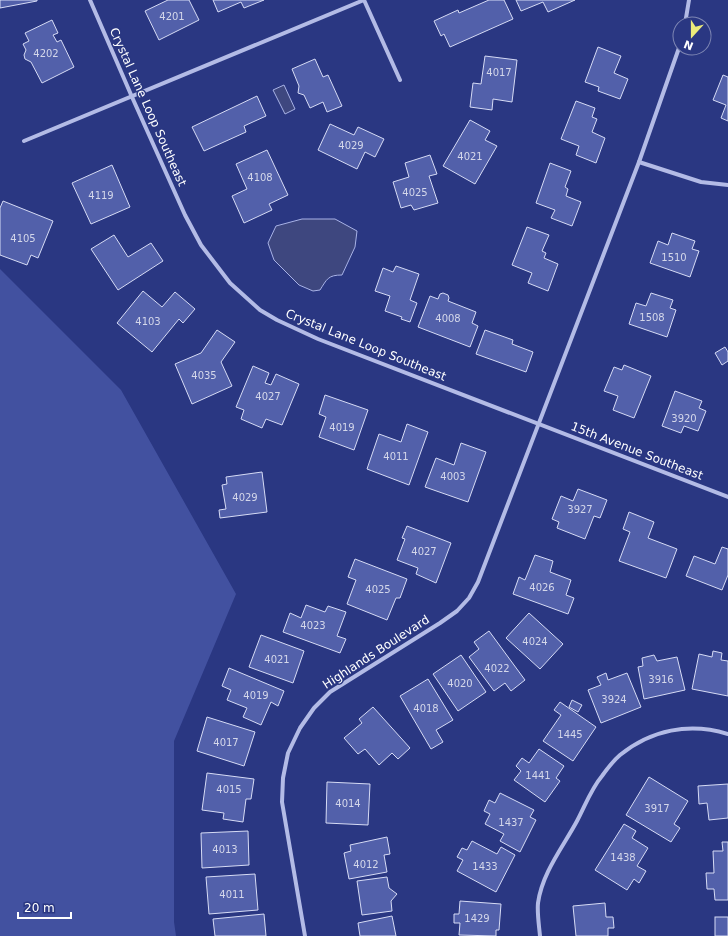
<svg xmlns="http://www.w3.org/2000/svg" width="728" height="936" viewBox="0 0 728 936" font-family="'DejaVu Sans',sans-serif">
<rect width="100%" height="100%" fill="#2a3782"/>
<path fill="#4251a0" d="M0,269L121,390L236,594L174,741V922L176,936H0Z"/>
<g fill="#3e477f" stroke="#a8b2e6">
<path d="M284,85L295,109L285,114L273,90Z"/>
<path d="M302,219H335L357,231L355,247L342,275C328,275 327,279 320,290L313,291L299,285L274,260L268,243L276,226Z"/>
</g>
<g fill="#5260aa" stroke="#d6dbf5">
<path d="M0,0H37V1L0,8Z"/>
<path d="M168,0H189L199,20L159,40L145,11Z"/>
<path d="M213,0H264L244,8L241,2L218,12Z"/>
<path d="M489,0H504L513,19L450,47L444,34L441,36L434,21L458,10L459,13Z"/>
<path d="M516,0H575L548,12L543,2L521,11Z"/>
<path d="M52,20L58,33L53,35L57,42L61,40L74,67L42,83L31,62L25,59L24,55L26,50L23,44L29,41L25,33Z"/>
<path d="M598,47L621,56L614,73L628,79L620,99L598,91L599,87L585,82Z"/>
<path d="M485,56L517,60L512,102L493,99L492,110L470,107L473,83L481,84Z"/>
<path d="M315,59L323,77L328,75L342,106L327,112L323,102L310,108L304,95L298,93L299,86L292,69Z"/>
<path d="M723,75L728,77V121L721,118L726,105L713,100Z"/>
<path d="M257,96L266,116L244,126L246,132L204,151L192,127Z"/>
<path d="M576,101L595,108L592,117L597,119L592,132L605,138L596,163L576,155L579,146L561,139Z"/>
<path d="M470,120L490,131L485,140L497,146L475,184L443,166Z"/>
<path d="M330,124L354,135L358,127L384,139L375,157L365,152L357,169L318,150Z"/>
<path d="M267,150L288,195L269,204L272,210L244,223L232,196L247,189L236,164Z"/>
<path d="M430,155L437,174L429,176L438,203L414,210L411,205L401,208L393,182L409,177L405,163Z"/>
<path d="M550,163L571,171L565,187L568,189L566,196L581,202L572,226L551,218L555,210L536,203Z"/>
<path d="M112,165L130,207L91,224L72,183Z"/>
<path d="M3,201L53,221L38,258L31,255L27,265L0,255V208Z"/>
<path d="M527,227L549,235L542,251L546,253L544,258L558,264L548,291L528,283L532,273L512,265Z"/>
<path d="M672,233L695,241L692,249L699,251L690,277L650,263L658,241L668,245Z"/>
<path d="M114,235L128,257L151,243L163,261L118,290L91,249Z"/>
<path d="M396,266L419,274L410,300L417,303L410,322L401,319L402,317L385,311L390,296L375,291L383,268L393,272Z"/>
<path d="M143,291L162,307L175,292L195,309L183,323L179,319L152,352L117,323Z"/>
<path d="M443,293L448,295L449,298L448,301L476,312L472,323L478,326L470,347L418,327L430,296L438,299L440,294Z"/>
<path d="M651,293L673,300L670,308L676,310L667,337L629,324L636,303L646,306Z"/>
<path d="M217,330L235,342L221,362L232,386L192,404L175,364L201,353Z"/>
<path d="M485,330L513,340L512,344L533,352L526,372L476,354Z"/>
<path d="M725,347L728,352V361L722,365L715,353Z"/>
<path d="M624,365L651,376L634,418L613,410L618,396L604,391L614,367L622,370Z"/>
<path d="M253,366L269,373L265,383L271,385L276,374L299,384L282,425L266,419L262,428L241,419L244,410L236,407Z"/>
<path d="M675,391L702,401L699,408L706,411L698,431L684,426L681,433L662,426Z"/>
<path d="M325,395L368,410L354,450L319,437L326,417L319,414Z"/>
<path d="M407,424L428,432L409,485L367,469L379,434L401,442Z"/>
<path d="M461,443L486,452L468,502L425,487L436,458L454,465Z"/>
<path d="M262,472L267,512L220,518L219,510L226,509L222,485L227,484L226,477Z"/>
<path d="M578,489L607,500L600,518L594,516L585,539L557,528L559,522L552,519L561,496L573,501Z"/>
<path d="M629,512L654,522L648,538L677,549L666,578L619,561L630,532L623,529Z"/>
<path d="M407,526L451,543L436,583L416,574L418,568L397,560L405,539L402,538Z"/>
<path d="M722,547L728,549V575L722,590L686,576L694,556L715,564Z"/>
<path d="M535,555L553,561L550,572L571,580L566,595L574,598L568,614L513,594L519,577L525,580Z"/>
<path d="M355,559L407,579L400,598H396L387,620L347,604L356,580L348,577Z"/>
<path d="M306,605L325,612L328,606L346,612L337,636L346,639L340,653L283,632L290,613L301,618Z"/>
<path d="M529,613L563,644L540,669L506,638Z"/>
<path d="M489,631L525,680L511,691L505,683L494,691L469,657L479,649L474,642Z"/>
<path d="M261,635L304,651L293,683L249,667Z"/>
<path d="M713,651L722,653L721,660L728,661V696L692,689L699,654L712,657Z"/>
<path d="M461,655L486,692L458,711L433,674Z"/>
<path d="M654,655L657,661L677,657L685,690L644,699L638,667L643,666L642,658Z"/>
<path d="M229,668L284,691L278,706L271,702L261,725L243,717L247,708L227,700L231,690L222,686Z"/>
<path d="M606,673L608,680L627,673L641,707L601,723L588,690L601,685L597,677Z"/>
<path d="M428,679L453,720L436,730L443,742L431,749L400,696Z"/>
<path d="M572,700L582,705L578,712L569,707Z"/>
<path d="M560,702L596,727L573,761L543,741L561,715L554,710Z"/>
<path d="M373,707L410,748L398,759L392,753L379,765L365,749L358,754L344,738L362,723L359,719Z"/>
<path d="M207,717L255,732L244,766L197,751Z"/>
<path d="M539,749L564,766L556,778L560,781L545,802L514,780L521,771L516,766L522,758L529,763Z"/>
<path d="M207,773L254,779L251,799H246L243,822L223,819L224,813L202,810Z"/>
<path d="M649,777L688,801L674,824L680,828L671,842L626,815Z"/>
<path d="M327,782L370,784L368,825L326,823Z"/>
<path d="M728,784V818L709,820L707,803L699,804L698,786Z"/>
<path d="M500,793L534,810L530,817L536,820L520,852L500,841L504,834L485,824L490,814L484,811L489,800L495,803Z"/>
<path d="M624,824L636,831L632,838L648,848L637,866L646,871L639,883L634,879L627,890L595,870Z"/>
<path d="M248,831L249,865L202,868L201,833Z"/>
<path d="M387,837L390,854L384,855L387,872L349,879L344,853L351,851L350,845Z"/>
<path d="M472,841L497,854L501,847L515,855L496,892L457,871L463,860L457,857L462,848L467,850Z"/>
<path d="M722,842H728V900H715L714,889H707L706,873H714L713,851H723Z"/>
<path d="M255,874L258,910L209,914L206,877Z"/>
<path d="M387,877L389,888L397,894L391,901L392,911L362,915L357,881Z"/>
<path d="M460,901L501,904L499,930H496V936L459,935L460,923H454V914H459Z"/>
<path d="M605,903L606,917H613L614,928H608V936H576L573,906Z"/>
<path d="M264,914L266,936H215L213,919Z"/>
<path d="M392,916L396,936H360L358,923Z"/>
<rect x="715" y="917" width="13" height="19"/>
</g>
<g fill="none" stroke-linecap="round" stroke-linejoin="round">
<g stroke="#b3bbe6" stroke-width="4">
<path d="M90,0L132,97L185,215L201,245L230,283L260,310L277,320L318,339L728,497"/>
<path d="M364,0L400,80"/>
<path d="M685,24L689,0"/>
<path d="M24,141L364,0"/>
<path d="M639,162L701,182L728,185"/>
<path d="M305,936L282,802L283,778L288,753L300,728L314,708L330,692L440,623L457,611L469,598L478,582L639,162L680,45"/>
<path d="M540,936C539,925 537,913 538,903C542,873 563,847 577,821C585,806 591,789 602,776C607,769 613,761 620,755C651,730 689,722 728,734"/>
</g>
</g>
<g text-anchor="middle" stroke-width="3" stroke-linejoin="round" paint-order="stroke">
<g font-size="10" fill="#d4d7ea">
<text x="172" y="20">4201</text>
<text x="46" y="57">4202</text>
<text x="499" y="76">4017</text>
<text x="351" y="149">4029</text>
<text x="470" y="160">4021</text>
<text x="260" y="181">4108</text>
<text x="415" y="196">4025</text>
<text x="101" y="199">4119</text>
<text x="23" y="242">4105</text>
<text x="674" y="261">1510</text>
<text x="652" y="321">1508</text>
<text x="448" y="322">4008</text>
<text x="148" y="325">4103</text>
<text x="204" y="379">4035</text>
<text x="268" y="400">4027</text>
<text x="684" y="422">3920</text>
<text x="342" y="431">4019</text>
<text x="396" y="460">4011</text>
<text x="453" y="480">4003</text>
<text x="245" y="501">4029</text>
<text x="580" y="513">3927</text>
<text x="424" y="555">4027</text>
<text x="542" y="591">4026</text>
<text x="378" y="593">4025</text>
<text x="313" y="629">4023</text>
<text x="535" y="645">4024</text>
<text x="277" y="663">4021</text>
<text x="497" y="672">4022</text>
<text x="661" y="683">3916</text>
<text x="460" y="687">4020</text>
<text x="256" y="699">4019</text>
<text x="614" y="703">3924</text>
<text x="426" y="712">4018</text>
<text x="570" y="738">1445</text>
<text x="226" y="746">4017</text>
<text x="538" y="779">1441</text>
<text x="229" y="793">4015</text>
<text x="348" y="807">4014</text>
<text x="657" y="812">3917</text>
<text x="511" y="826">1437</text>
<text x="225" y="853">4013</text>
<text x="623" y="861">1438</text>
<text x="366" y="868">4012</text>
<text x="485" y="870">1433</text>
<text x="232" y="898">4011</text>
<text x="477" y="922">1429</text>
</g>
<g font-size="12" fill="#fff" stroke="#2a3782">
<text transform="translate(148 107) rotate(66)" y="4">Crystal Lane Loop Southeast</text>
<text transform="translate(366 345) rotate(22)" y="4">Crystal Lane Loop Southeast</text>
<text transform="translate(637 451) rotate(21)" y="4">15th Avenue Southeast</text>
<text transform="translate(376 652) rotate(-33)" y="4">Highlands Boulevard</text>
</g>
</g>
<g transform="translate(692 36) rotate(201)"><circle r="19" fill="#2a3782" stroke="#7f87b4"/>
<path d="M0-3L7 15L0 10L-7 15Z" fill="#ecec7a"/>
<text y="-6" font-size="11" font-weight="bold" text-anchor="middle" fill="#ffffff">N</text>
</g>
<path d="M18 912v6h53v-6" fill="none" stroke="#ffffff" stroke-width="2"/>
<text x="24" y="912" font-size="12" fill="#ffffff" stroke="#2a3782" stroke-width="3" paint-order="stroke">20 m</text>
</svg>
